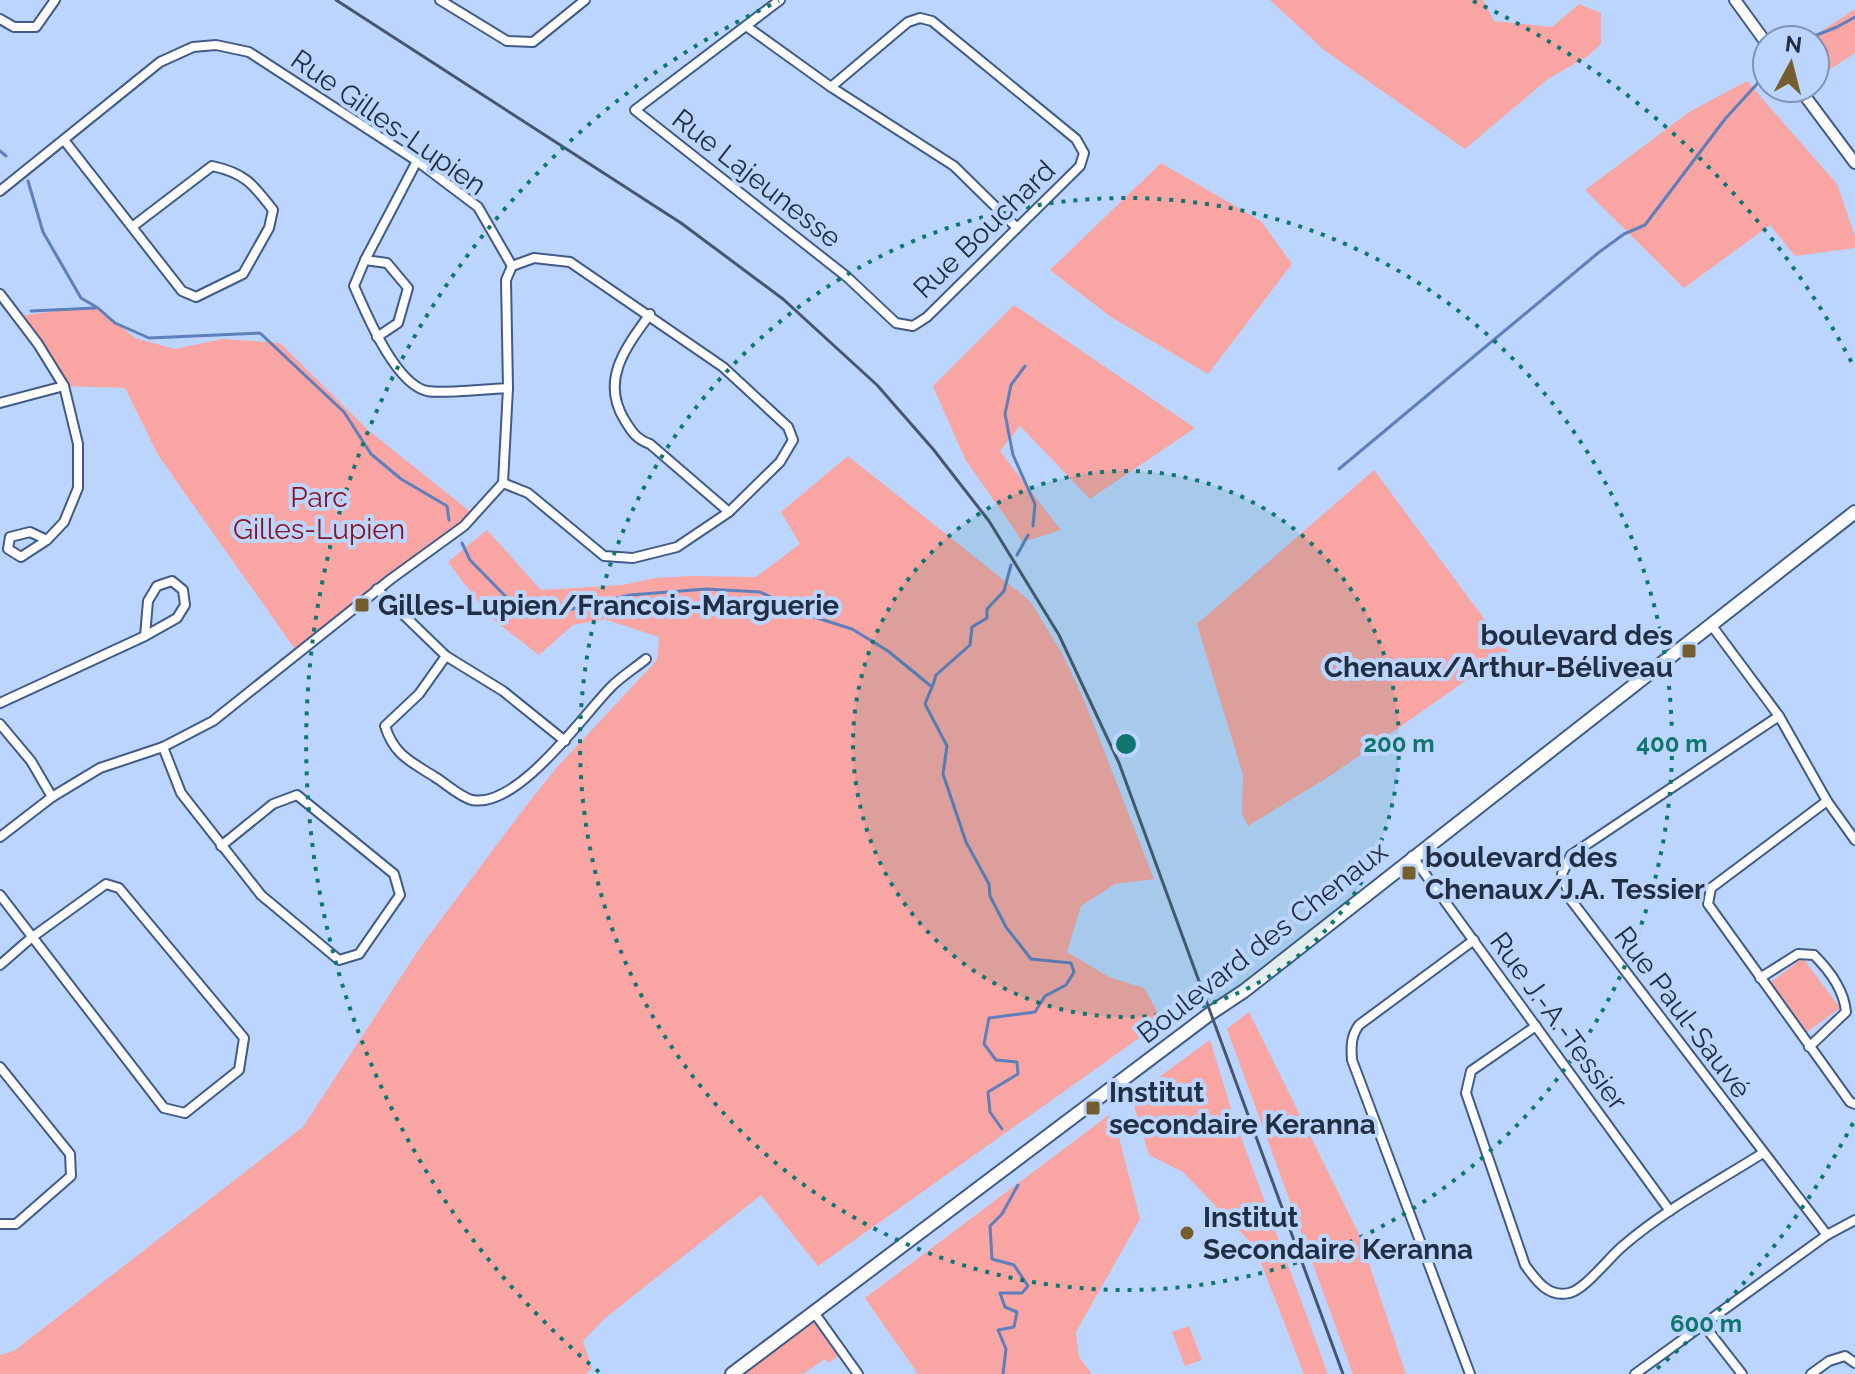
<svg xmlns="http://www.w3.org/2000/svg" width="1855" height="1374" viewBox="0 0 1855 1374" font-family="Raleway,sans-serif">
<rect width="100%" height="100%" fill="#bcd5fe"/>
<g fill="#f9a5a3">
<path d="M1270,0H1483L1494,21L1552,27L1579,4L1601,13V44L1588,56L1548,79L1465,149L1324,50Z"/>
<path d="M1855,9V53L1815,79V40H1808Z"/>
<path d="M1747,81L1837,184L1855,236V248L1795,256L1770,225L1684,288L1585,190L1689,112Z"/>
<path d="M1161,163L1261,221L1292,264L1208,374L1111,317L1050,270Z"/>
<path d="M1014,305L1195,428L1090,499L1020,426L1000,451L1061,530L1023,542L965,459L933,386Z"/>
<path d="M96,306L135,338L175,349L223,339L280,343L368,430L473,514L297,652L158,455L125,388L64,386L18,316Z"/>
<path d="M848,456L1030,601L1062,653L1085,702L1154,879L1115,884L1081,906L1067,952L1109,977L1144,988L1158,1013L1145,1034L818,1266L761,1195L604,1319L583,1341L592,1368L586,1374H0V1355L14,1351L303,1127L421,946L522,811L557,767L657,660L659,637L604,619L573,625L539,655L490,617L448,562L487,530L541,590L623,585L655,578L690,576L756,577L800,544L781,512Z"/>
<path d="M1374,470L1508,651L1333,774L1248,826L1242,814L1243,775L1197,624Z"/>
<path d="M1803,958L1840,1008L1807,1032L1771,982Z"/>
<path d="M1249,1012L1359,1234L1406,1374H1353L1227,1029Z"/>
<path d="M1210,1040L1233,1115L1328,1374H1304L1255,1247L1183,1172L1149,1155L1135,1109L1134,1095Z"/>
<path d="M1109,1115L1115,1122L1140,1219L1076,1332L1079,1357L1092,1374H918L865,1298Z"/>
<path d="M813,1311L843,1353L828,1363L825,1359L803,1374H732Z"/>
<path d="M1189,1326L1202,1360L1185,1366L1172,1332Z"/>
</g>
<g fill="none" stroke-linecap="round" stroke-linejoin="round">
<g stroke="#5d7fbc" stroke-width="3">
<path d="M1804,40L1837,27L1855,17"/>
<path d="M0,151L6,156"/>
<path d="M28,181L43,232L81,298L98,308L115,323L149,338L260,333L344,412L371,454L401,479L447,506L449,520"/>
<path d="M31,311L95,308"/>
<path d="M1025,366L1011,385L1005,414L1013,455L1035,504L1033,526"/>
<path d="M1339,469L1598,253L1624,234L1645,225L1725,119L1767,73"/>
<path d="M462,543L470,560L518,609L543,616L630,595L706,589L760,592L814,617L852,629L888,651L932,687L925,704L947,746L943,774L966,842L989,884L990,896L1006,927L1031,959L1071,963L1074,972L1066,985L1045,996L1035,1012L989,1018L984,1044L996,1060L1017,1062L1018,1074L988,1092L990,1112L1002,1129"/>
<path d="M1017,555L1028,535"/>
<path d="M933,685L936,675L970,645L972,627L987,618V609L1004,591L1011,565"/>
<path d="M1003,1374L1006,1349L998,1330L1014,1327L1017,1312L1005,1307L1000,1293H1022L1028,1286L1014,1265L992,1259L990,1226L1002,1214L1018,1185"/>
</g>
<g stroke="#415a87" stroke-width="12">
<g id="minor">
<path d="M440,0L507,41L533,42L585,0"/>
<path d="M780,0L635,110L847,277L896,323L913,326L927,317L1080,166L1084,153L1076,139L932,21L920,18L908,22L831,87"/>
<path d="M0,19L14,27H36L55,0"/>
<path d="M746,26L831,87L954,166L1017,228"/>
<path d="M64,140L182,291L196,297L243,274L269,228L273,210C253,184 245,173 212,166L132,227"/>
<path d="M417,161L365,260L354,286C366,313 395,384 427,391C444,394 489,389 508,388"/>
<path d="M0,191L160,62L193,47L216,45L249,52L417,161L478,207L512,266"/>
<path d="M365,260L387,263L408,288L398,323L377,337"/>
<path d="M0,294L38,344L64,386L78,444V488L64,522L47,540L21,557L8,549L10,537L30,532L47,540"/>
<path d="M650,314C627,346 600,379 624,419C632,432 636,439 650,444L729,512"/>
<path d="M0,403L64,386"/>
<path d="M503,483L528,493L604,556L633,558L677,547L729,512L780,462L793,440L788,427L723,367L570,262L534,258L512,266"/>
<path d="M377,589L446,656L503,691L565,741"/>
<path d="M1712,626L1779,716L1827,801L1855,840"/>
<path d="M446,656L419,694L385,726C394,755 410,761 435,777C445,783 460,797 472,800C518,809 583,715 612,686C622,676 635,668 646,659"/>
<path d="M0,703L145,636L177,618L185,605L183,590L172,581L157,586L148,601L145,636"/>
<path d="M1779,716L1571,855L1562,874L1571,900L1827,1235"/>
<path d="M0,724L31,761L52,797"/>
<path d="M163,747L181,793L261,895L339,960L359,954L400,895L394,874L297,795L273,804L221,846"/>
<path d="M1827,801L1711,888L1708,904L1850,1102L1855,1104"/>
<path d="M0,837L52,797L100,768L163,747L213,721L391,579L464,526L503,483L508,388L506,280L512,266"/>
<path d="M1412,856L1670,1211"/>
<path d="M0,895L164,1108L185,1113L239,1070L244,1038L119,888L106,884L31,938L0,965"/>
<path d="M1760,978L1798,954L1814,955C1830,971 1844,990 1846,1012L1809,1047"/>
<path d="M1536,1026L1471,1071L1466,1093L1525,1265C1536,1280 1548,1298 1569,1293C1585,1290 1610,1256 1624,1245C1666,1209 1717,1182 1763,1153"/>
<path d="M0,1067L70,1154L71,1176L16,1224H0"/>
<path d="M813,1311L858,1374"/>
<path d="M1703,1324L1742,1374"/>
<path d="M1470,1374L1352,1060C1351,1046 1351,1036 1359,1025L1474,940"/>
<path d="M1635,1374L1827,1235L1855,1220"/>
<path d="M1811,1374L1829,1361L1845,1356L1855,1363"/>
</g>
</g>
<g stroke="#415a87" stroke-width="14">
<g id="tertiary">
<path d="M1735,0L1767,44"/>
<path d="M1799,88L1855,163"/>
</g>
</g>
<g stroke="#415a87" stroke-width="16">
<path id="secondary" d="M732,1374L1211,1013L1244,991L1855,512"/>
</g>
<use href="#minor" stroke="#fff" stroke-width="8"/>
<use href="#tertiary" stroke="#fff" stroke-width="10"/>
<use href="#secondary" stroke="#fff" stroke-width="12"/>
<path stroke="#47566f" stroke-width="3" d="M336,0L681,223L783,299L877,385L933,449L989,521L1059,635L1119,763L1343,1374"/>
</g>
<circle cx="1126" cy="744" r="273" fill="#0f766e" fill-opacity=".12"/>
<g fill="none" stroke="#0f766e" stroke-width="4" stroke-dasharray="4 8">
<circle cx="1126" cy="744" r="273"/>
<circle cx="1126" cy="744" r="546"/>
<path d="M1853 1123A820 820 0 0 1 1653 1372M599 1372A820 820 0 0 1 779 1M1473 1A820 820 0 0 1 1853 365"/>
</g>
<g fill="#765d2e" stroke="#bcd5fe" stroke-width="3">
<rect x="354" y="597" width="16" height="16" rx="4"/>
<rect x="1681" y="643" width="16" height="16" rx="4"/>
<rect x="1401" y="865" width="16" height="16" rx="4"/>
<rect x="1085" y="1100" width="16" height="16" rx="4"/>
<circle cx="1187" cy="1233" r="8"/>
</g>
<g text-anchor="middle" stroke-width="8" stroke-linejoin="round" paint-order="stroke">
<g font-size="28" fill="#222e42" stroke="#bcd5fe">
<text transform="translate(389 122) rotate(35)" y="10">Rue Gilles-Lupien</text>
<text transform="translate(757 178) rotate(38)" y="10">Rue Lajeunesse</text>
<text transform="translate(984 229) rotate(-44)" y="10">Rue Bouchard</text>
<text transform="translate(1262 942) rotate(-38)" y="10">Boulevard des Chenaux</text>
<text transform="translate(1683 1012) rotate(53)" y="10">Rue Paul-Sauvé</text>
<text transform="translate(1559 1021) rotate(54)" y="10">Rue J.-A.-Tessier</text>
</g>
<g font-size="28" fill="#871423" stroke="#bcd5fe">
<text x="319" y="507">Parc<tspan x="319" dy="32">Gilles-Lupien</tspan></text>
</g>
<g font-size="28" font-weight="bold" fill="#222e42" stroke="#bcd5fe" text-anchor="start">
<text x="378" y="615">Gilles-Lupien/Francois-Marguerie</text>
<text x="1673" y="645" text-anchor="end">boulevard des<tspan x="1673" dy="32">Chenaux/Arthur-Béliveau</tspan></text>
<text x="1425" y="867">boulevard des<tspan x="1425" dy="32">Chenaux/J.A. Tessier</tspan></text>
<text x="1109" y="1102">Institut<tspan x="1109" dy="32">secondaire Keranna</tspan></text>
<text x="1203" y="1227">Institut<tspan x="1203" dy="32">Secondaire Keranna</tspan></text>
</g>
</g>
<circle cx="1126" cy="744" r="12" fill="#0f766e" stroke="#bcd5fe" stroke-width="4"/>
<g font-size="24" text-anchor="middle" font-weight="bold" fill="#0f766e" stroke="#bcd5fe" stroke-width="8" stroke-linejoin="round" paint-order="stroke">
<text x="1399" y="752">200 m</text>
<text x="1672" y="752">400 m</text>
<text x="1706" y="1332">600 m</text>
</g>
<g transform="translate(1791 64) rotate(7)"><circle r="38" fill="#bcd5fe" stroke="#7e92b3" stroke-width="2"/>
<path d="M0-6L14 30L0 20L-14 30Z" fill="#765d2e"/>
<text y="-12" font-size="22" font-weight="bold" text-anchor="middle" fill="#222e42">N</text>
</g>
</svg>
